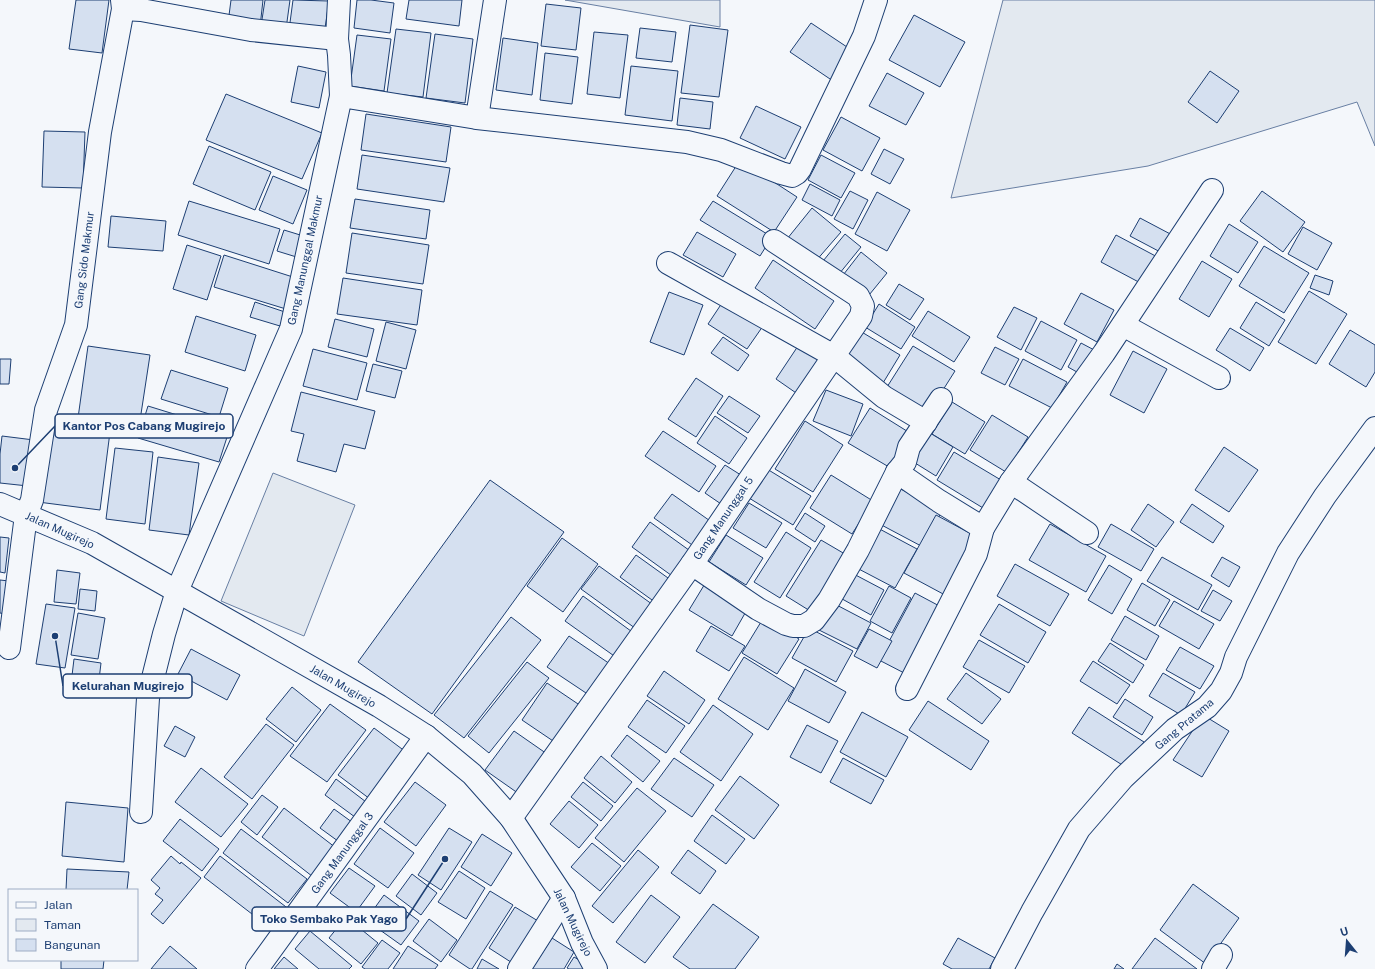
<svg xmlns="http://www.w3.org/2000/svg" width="1375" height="969" viewBox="0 0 1375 969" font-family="'Public Sans',sans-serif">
<rect width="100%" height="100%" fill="#f4f7fb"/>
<g fill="#e3e9f0" stroke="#687fa3">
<path d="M565,0H720V27Z"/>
<path d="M1003,0H1375V146L1357,102L1148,166L951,198Z"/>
<path d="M273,473L355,505L304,636L221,601Z"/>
</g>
<g fill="#d5e0f0" stroke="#1d3f73">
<path d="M76,0H109L102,53L69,49Z"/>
<path d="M231,0H263L260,27L228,23Z"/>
<path d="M265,0H290L286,29L261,26Z"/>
<path d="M293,0L329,1L324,35L289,30Z"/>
<path d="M357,0H371L394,3L390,33L354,28Z"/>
<path d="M409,0H462L459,26L406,19Z"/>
<path d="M546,4L581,8L576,50L541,46Z"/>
<path d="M914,15L965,42L940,87L889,60Z"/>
<path d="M811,23L853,51L833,81L790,52Z"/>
<path d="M690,25L728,30L719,97L681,93Z"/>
<path d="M640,28L676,32L672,62L636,58Z"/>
<path d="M396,29L431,33L423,97L387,93Z"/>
<path d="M594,32L628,35L620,98L587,94Z"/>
<path d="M435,34L473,39L465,103L426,98Z"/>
<path d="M357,35L391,39L384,91L350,86Z"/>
<path d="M503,38L538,43L532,95L496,90Z"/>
<path d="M545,53L578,57L572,104L540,100Z"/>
<path d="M298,66L326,72L319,108L291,102Z"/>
<path d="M631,66L678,71L672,121L625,115Z"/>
<path d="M1210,71L1239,91L1217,123L1188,102Z"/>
<path d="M887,73L924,93L906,125L869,106Z"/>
<path d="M226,94L322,133L302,179L206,140Z"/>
<path d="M680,98L713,102L710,129L677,125Z"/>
<path d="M756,106L801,127L785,159L740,138Z"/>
<path d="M366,114L451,127L446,162L361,150Z"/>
<path d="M841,117L880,138L862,171L823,150Z"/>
<path d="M44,131L85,132L83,188L42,187Z"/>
<path d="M209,146L271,172L255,210L193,184Z"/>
<path d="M884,149L904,159L890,184L871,174Z"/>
<path d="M362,155L450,168L444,202L357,189Z"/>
<path d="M821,155L855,173L841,198L808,180Z"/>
<path d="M740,160L797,197L774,232L717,196Z"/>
<path d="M273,176L307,190L293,224L259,210Z"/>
<path d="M810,184L840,200L832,216L802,200Z"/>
<path d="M850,191L868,200L853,229L834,219Z"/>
<path d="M1262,191L1305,222L1283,252L1240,221Z"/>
<path d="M877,192L910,210L887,251L855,234Z"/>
<path d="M355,199L430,210L426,239L350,228Z"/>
<path d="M189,201L280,229L269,264L178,235Z"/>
<path d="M713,201L772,237L760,256L700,220Z"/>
<path d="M812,208L841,232L815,262L787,239Z"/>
<path d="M111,216L166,221L163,251L108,247Z"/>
<path d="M1140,218L1176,237L1166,255L1130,236Z"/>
<path d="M1229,224L1258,242L1238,273L1210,256Z"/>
<path d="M1303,227L1332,243L1317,270L1288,254Z"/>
<path d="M284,230L310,238L303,259L277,251Z"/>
<path d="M697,232L736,254L723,277L683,255Z"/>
<path d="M352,233L429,245L423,284L346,273Z"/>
<path d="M845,234L861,247L835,279L819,266Z"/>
<path d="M1116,235L1163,260L1148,287L1101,262Z"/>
<path d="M187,245L221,256L207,300L173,289Z"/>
<path d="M1264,246L1309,273L1284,313L1239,286Z"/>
<path d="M861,252L887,273L865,300L840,279Z"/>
<path d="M224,255L296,278L286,309L214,287Z"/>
<path d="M773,260L834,301L815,329L755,288Z"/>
<path d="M1202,261L1232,279L1209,317L1179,299Z"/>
<path d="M1315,275L1333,281L1329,295L1310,288Z"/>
<path d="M343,278L422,290L417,325L337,314Z"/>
<path d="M899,284L924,299L910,320L886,305Z"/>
<path d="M1309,291L1347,314L1316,364L1278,342Z"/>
<path d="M669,292L703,305L684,355L650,342Z"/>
<path d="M1081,293L1114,310L1097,342L1064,324Z"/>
<path d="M724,300L763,326L747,349L708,324Z"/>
<path d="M255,302L285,312L280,326L250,317Z"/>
<path d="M1256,302L1285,320L1269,346L1240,328Z"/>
<path d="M879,304L915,327L901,349L865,327Z"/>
<path d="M1014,307L1037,318L1021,350L997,337Z"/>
<path d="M928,311L970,337L954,362L912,336Z"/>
<path d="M196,316L256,335L245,371L185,352Z"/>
<path d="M335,319L374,329L367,357L328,347Z"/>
<path d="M1041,321L1077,340L1061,370L1025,351Z"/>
<path d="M386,322L416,330L406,369L376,361Z"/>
<path d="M1230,328L1264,348L1250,371L1216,350Z"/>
<path d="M1350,330L1375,345V372L1366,387L1329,364Z"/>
<path d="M860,331L900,355L883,383L843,358Z"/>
<path d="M723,337L749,355L738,371L711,353Z"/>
<path d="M800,343L824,359L799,395L776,379Z"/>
<path d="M1081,343L1098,352L1084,376L1068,367Z"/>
<path d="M88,346L150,355L139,427L78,418Z"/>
<path d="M913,346L955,371L929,412L887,387Z"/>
<path d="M995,347L1019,359L1005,385L981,373Z"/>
<path d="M313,349L367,363L357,400L303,386Z"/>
<path d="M1133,351L1167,369L1144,413L1110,395Z"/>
<path d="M0,359H11L9,384H0Z"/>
<path d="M1023,359L1067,382L1052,408L1009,386Z"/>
<path d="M373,364L402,371L395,398L366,391Z"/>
<path d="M171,370L228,388L219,417L161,399Z"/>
<path d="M696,378L723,396L696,437L668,419Z"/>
<path d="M826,390L863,404L851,436L813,421Z"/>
<path d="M301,392L375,411L365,449L344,444L336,472L297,461L304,434L291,431Z"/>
<path d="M729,396L760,416L748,433L717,413Z"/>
<path d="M952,402L985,422L965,454L932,434Z"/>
<path d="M148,406L229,431L219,462L138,438Z"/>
<path d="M870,408L910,433L889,467L848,443Z"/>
<path d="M992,415L1028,437L1006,472L970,450Z"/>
<path d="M715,416L747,438L729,464L697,443Z"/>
<path d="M805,421L843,445L813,492L775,469Z"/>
<path d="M48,425L110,432L100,510L38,502Z"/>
<path d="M925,430L953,447L936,476L907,458Z"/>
<path d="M663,431L716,466L699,492L645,456Z"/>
<path d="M2,436L34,440L28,486L0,483V454Z"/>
<path d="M1224,447L1258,470L1229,512L1195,490Z"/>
<path d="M115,448L153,452L145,524L106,519Z"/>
<path d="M954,452L1006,483L988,511L937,480Z"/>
<path d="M158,457L199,463L189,535L149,530Z"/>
<path d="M725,465L744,477L724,506L705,493Z"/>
<path d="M767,469L811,496L793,525L749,498Z"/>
<path d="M831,475L873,501L852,534L810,508Z"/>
<path d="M490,480L564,532L432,714L358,662Z"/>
<path d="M893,485L942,511L923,547L874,521Z"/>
<path d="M672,494L713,523L695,547L654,518Z"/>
<path d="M749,503L782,523L766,548L733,528Z"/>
<path d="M1148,504L1174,522L1156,547L1131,530Z"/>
<path d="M1192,504L1224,526L1213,543L1180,522Z"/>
<path d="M805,513L825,526L815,542L795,529Z"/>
<path d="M936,515L977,537L945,595L904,573Z"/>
<path d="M650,522L693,553L675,578L632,547Z"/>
<path d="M1050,524L1106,556L1086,592L1029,560Z"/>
<path d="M1111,524L1154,549L1141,571L1098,547Z"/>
<path d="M874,526L917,549L895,588L853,566Z"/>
<path d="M786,532L811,548L780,598L754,582Z"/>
<path d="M726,535L763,558L746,585L709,562Z"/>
<path d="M0,537L9,538L5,573L0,572Z"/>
<path d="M562,538L598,564L563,612L527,586Z"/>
<path d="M821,540L850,557L815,614L786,596Z"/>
<path d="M636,555L675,583L659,605L620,577Z"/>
<path d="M1162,557L1212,585L1198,610L1147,581Z"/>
<path d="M1222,557L1240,567L1229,587L1211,576Z"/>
<path d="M1015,564L1069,594L1050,626L997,596Z"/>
<path d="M1109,565L1132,579L1112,614L1088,600Z"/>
<path d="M599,566L656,607L639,631L581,589Z"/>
<path d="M57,570L80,573L76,604L54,602Z"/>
<path d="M848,571L884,590L871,615L835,595Z"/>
<path d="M0,580L9,581L5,614L0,613Z"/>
<path d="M706,582L748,608L732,636L689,610Z"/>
<path d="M1142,583L1170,600L1155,626L1127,610Z"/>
<path d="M889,586L911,598L892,633L870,621Z"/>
<path d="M80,589L97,591L95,611L78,609Z"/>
<path d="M1213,590L1232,601L1220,621L1201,611Z"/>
<path d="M915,593L945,609L908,675L879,660Z"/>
<path d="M583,596L635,634L617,658L565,621Z"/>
<path d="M829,601L871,623L857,649L815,628Z"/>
<path d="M1174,601L1214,624L1199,649L1159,626Z"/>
<path d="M46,604L75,608L65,668L36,664Z"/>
<path d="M999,604L1046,632L1028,663L980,635Z"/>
<path d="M78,613L105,618L98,659L71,655Z"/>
<path d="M1125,616L1159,636L1146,660L1111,640Z"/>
<path d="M511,617L541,640L464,738L434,715Z"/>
<path d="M764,617L799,639L777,674L742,653Z"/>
<path d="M711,626L745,646L729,671L696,651Z"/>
<path d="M809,628L853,651L836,682L792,658Z"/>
<path d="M869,629L892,641L877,668L854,656Z"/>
<path d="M569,636L610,664L589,695L547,667Z"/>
<path d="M979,640L1025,666L1009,693L963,667Z"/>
<path d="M1110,643L1144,665L1133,683L1098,661Z"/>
<path d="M1180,647L1214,666L1200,689L1166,670Z"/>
<path d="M191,649L240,675L227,700L178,674Z"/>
<path d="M744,657L794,688L768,730L718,699Z"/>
<path d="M74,659L101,663L98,688L71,684Z"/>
<path d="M1093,661L1130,685L1117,704L1080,681Z"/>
<path d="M527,662L549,678L489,753L468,736Z"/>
<path d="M805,669L846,692L829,723L788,701Z"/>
<path d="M664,671L705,700L689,724L647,696Z"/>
<path d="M966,673L1001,699L982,724L947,699Z"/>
<path d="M1163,673L1195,692L1181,715L1149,696Z"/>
<path d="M547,683L584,708L559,745L522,720Z"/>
<path d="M292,687L321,710L296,742L266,719Z"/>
<path d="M1125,699L1153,717L1142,735L1113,717Z"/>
<path d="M647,700L685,726L666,753L628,727Z"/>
<path d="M928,701L989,741L971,770L909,730Z"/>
<path d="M330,704L366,730L327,782L290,756Z"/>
<path d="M713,705L753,734L721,781L680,752Z"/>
<path d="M1089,707L1144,742L1127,768L1072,733Z"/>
<path d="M862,712L908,737L886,777L840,752Z"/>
<path d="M1203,715L1229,731L1202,777L1173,760Z"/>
<path d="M266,724L294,745L252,799L224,777Z"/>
<path d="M807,725L838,741L821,773L790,757Z"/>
<path d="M175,726L195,737L185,757L164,746Z"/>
<path d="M374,728L410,755L374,802L338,775Z"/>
<path d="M514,731L550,756L522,796L485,770Z"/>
<path d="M627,735L660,761L643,782L611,756Z"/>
<path d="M601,756L632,782L615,803L584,778Z"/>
<path d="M674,758L714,785L692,817L651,789Z"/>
<path d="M843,758L884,780L871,804L830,782Z"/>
<path d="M201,768L248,804L221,837L175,802Z"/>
<path d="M740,776L779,805L754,839L715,810Z"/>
<path d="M336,779L370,805L359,820L325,795Z"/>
<path d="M415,782L446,805L416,846L384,822Z"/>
<path d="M583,782L613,806L601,821L571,797Z"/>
<path d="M637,788L666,811L624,862L595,838Z"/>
<path d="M262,795L278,807L257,835L241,822Z"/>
<path d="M569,801L598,825L579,848L550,824Z"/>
<path d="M66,802L128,808L124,862L62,856Z"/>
<path d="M284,808L340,851L317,880L262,837Z"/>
<path d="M334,809L356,825L342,844L320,828Z"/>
<path d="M712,815L745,839L726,864L694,841Z"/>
<path d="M180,819L219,849L202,871L163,841Z"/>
<path d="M380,828L414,853L388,888L354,864Z"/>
<path d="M449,828L472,842L441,890L418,875Z"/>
<path d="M241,829L307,879L288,903L223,853Z"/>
<path d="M482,834L512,853L491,886L461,867Z"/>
<path d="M592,843L621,866L600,891L571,867Z"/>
<path d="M638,850L659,867L613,923L592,906Z"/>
<path d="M688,850L716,871L700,894L671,873Z"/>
<path d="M171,856L180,864L181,862L201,878L163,924L151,914L163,900L155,894L160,888L151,880Z"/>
<path d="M220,856L290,910L274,931L204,877Z"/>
<path d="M349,868L375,886L356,912L330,893Z"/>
<path d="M67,869L129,872L127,890H66Z"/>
<path d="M459,871L485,888L466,919L438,902Z"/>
<path d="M412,874L437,893L421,915L396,896Z"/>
<path d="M1193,884L1239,918L1206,964L1160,930Z"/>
<path d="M490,891L513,905L472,969H470L449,955Z"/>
<path d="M384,895L419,921L401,945L366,920Z"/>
<path d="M651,895L680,917L645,963L616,942Z"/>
<path d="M713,904L759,937L735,969H690L673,957Z"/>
<path d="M515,907L543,924L517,966L489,948Z"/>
<path d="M346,917L378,943L361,964L329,938Z"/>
<path d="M429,919L457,940L441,962L413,941Z"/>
<path d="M310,931L352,966L349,969H319L295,949Z"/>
<path d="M552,938L574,952L564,969H532Z"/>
<path d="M958,938L995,958L989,969H952L943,964Z"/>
<path d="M1155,938L1197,969H1132Z"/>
<path d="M382,940L400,953L388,969H365L362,967Z"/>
<path d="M170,946L197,969H151Z"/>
<path d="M408,946L438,965L435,969H393Z"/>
<path d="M284,957L298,969H274Z"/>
<path d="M574,957L593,968L592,969H569L567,968Z"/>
<path d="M482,959L499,969H477Z"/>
<path d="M61,960H104L103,969H61Z"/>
<path d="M1117,964L1124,969H1114Z"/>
</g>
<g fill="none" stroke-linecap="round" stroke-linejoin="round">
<g stroke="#1d3f73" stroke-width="24">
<g id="minor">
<path d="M339,0L337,39L339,55L341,96"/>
<path d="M123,9L141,10L251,30L337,39"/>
<path d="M477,118L495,0"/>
<path d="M668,263L834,356L884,397L926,422"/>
<path d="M1123,325L1219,378"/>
<path d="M897,472L905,462L909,447L941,399"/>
<path d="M1011,482L1087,533"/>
<path d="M692,564L758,609L786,624L793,626H804L814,620L829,600L858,550L897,472L939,501L983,528L1011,482L1104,353L1212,190"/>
<path d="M9,648L26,515L32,500L46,410L76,325L100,132L123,9L122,0"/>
<path d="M907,689L976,554L983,528"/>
<path d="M141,812L148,698L164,634L177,591L291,329L341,96L477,118L687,142L721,150L781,173L792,176L797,173L800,169L864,36L876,0"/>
<path d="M511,818L692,564L861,316L863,306L858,296L774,241"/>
<path d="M257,969L426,736"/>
<path d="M519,969L564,898"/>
<path d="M1002,969L1032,912L1079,829L1123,778L1175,729L1207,707L1221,691L1231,673L1236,657L1288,553L1325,496L1375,428"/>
<path d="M1213,969L1221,955"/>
</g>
</g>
<g stroke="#1d3f73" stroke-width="24">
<path id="tertiary" d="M0,504L92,543L379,706L426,736L472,774L511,818L564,898L582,943L596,969"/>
</g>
<use href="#minor" stroke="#f4f7fb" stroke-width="22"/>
<use href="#tertiary" stroke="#f4f7fb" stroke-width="22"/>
</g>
<g text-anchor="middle" stroke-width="3" stroke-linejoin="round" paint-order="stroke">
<g font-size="11" fill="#1d3f73" stroke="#f4f7fb">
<text transform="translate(84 260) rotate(-83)" y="4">Gang Sido Makmur</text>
<text transform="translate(305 260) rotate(-78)" y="4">Gang Manunggal Makmur</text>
<text transform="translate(723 518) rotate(-56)" y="4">Gang Manunggal 5</text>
<text transform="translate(60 530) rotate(24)" y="4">Jalan Mugirejo</text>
<text transform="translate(343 686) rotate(30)" y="4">Jalan Mugirejo</text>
<text transform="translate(1184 724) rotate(-40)" y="4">Gang Pratama</text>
<text transform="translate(342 853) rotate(-54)" y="4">Gang Manunggal 3</text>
<text transform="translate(573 922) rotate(64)" y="4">Jalan Mugirejo</text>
</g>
</g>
<path fill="none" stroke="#1d3f73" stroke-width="1.5" d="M15 468L55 426M55 636L63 686M445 859L406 919"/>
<g fill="#1d3f73" stroke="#f4f7fb" stroke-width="1.5">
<circle cx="15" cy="468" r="4"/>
<circle cx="55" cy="636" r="4"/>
<circle cx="445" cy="859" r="4"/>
</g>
<g fill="#f4f7fb" stroke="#1d3f73" stroke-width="1.5">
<rect x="55" y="414" width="178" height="24" rx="4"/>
<rect x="63" y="674" width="129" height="24" rx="4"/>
<rect x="252" y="907" width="154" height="24" rx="4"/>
</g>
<g font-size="12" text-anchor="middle" font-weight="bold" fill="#1d3f73">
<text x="144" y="430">Kantor Pos Cabang Mugirejo</text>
<text x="128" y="690">Kelurahan Mugirejo</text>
<text x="329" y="923">Toko Sembako Pak Yago</text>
</g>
<rect x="8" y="889" width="130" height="72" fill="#f4f7fb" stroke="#9eadc5"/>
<rect x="16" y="902" width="20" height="6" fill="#f4f7fb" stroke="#9eadc5"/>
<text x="44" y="909" font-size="12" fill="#1d3f73">Jalan</text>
<rect x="16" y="919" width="20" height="12" fill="#e3e9f0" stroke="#9eadc5"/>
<text x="44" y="929" font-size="12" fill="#1d3f73">Taman</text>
<rect x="16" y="939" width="20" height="12" fill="#d5e0f0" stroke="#9eadc5"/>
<text x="44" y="949" font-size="12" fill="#1d3f73">Bangunan</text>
<g transform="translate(1347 941) rotate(343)" stroke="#f4f7fb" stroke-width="3" paint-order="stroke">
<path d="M0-3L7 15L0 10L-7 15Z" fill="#1d3f73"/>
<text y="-6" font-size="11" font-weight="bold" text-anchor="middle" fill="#1d3f73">U</text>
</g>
</svg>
